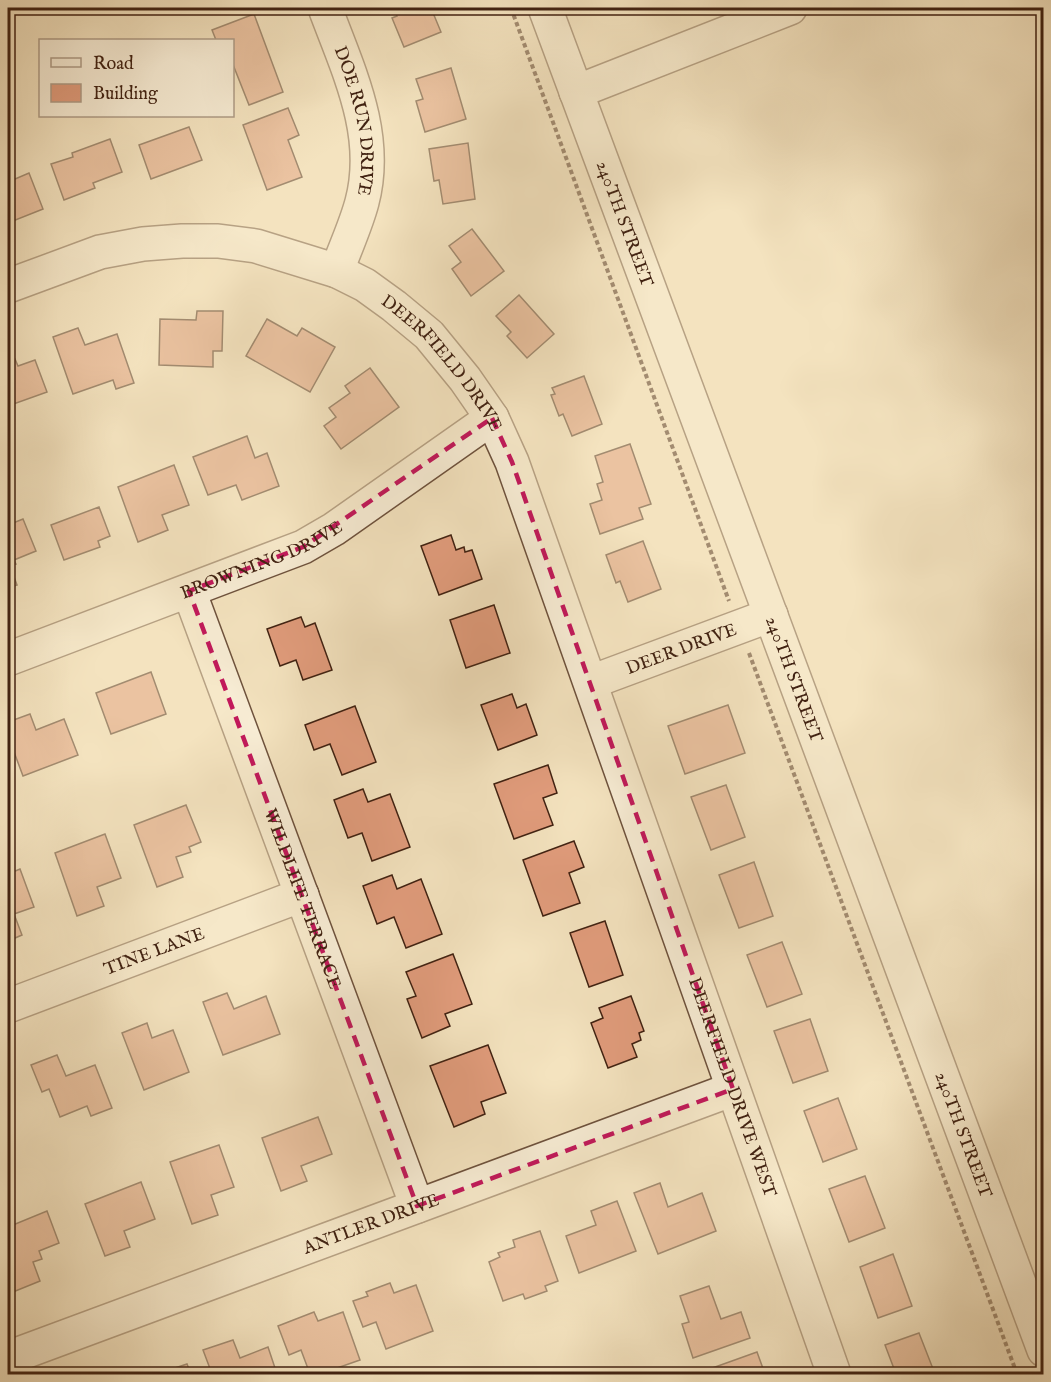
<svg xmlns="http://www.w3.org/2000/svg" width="1051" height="1382" viewBox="0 0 1051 1382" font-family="'IM FELL English',serif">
<rect width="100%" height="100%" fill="#f4e3bf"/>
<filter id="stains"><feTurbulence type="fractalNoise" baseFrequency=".00333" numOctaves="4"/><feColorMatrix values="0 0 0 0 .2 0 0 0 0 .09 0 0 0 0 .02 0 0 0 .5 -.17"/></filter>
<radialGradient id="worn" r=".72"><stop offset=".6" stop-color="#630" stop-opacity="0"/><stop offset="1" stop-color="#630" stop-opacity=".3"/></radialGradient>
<g fill="#e19c7c" stroke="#412212" stroke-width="1.5">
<path d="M393,8H431L441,32L404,47L392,18L397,16Z"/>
<path d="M254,14L283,92L249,105L232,62V40H216L212,30Z"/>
<path d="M451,68L466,119L425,132L416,101L423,99L416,79Z"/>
<path d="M288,108L299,135L288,140L302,177L267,190L243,125Z"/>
<path d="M189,127L202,160L151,179L139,145Z"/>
<path d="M110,139L122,172L93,183L95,188L64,200L51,164L73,157L72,153Z"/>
<path d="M468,143L475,199L443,204L439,180L434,181L429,149Z"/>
<path d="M29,173L43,209L8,223V182Z"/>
<path d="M472,229L504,271L471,296L452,269L461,262L449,246Z"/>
<path d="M519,295L554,334L527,358L507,336L511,332L496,316Z"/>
<path d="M197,311H223L222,351H213V367L159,365L160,319L196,320Z"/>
<path d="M267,319L297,336L302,328L335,347L310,392L246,356Z"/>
<path d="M78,328L85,345L117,334L134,383L116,389L113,380L73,394L53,337Z"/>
<path d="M15,359L18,366L35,360L47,392L8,406V360V362Z"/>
<path d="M370,368L399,407L341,449L324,426L336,417L329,408L350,393L345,386Z"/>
<path d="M584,376L602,424L572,436L563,414L559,416L551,395L555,394L552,388Z"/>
<path d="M247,436L255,458L267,453L279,486L242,500L236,485L208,495L193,457Z"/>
<path d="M630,444L651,504L639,508L643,519L600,534L590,504L602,500L597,484L603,482L595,456Z"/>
<path d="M174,465L189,505L162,515L168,530L138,542L118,487Z"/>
<path d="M99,507L110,536L98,541L100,547L64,560L51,525Z"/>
<path d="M23,519L36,551L14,560L16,564L10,566L17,585L8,588V525Z"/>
<path d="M451,535L456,550L464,547L465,552L472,550L482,579L439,595L421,546Z"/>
<path d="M643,541L661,589L628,602L620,581L616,583L606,555Z"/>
<path d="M494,605L510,653L466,668L450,620Z"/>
<path d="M301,617L305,627L315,623L332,670L303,680L296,660L280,666L267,629Z"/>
<path d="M151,672L166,714L111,734L96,693Z"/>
<path d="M512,694L517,708L526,704L537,735L498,750L481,705Z"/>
<path d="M728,705L745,753L685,774L668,726Z"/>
<path d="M355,706L376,762L342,775L330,744L314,750L305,725Z"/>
<path d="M30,714L36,730L64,719L78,755L23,776L8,736V722Z"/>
<path d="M548,765L557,793L543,798L553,825L514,839L494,784Z"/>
<path d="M726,785L745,837L711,850L691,797Z"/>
<path d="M363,789L368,802L390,794L410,847L372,861L362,833L348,838L334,800Z"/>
<path d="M186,805L201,842L189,847L191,852L176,857L183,877L157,887L134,825Z"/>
<path d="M105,834L121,878L97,887L104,906L77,916L55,853Z"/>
<path d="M574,841L584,867L569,873L580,903L543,916L523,860Z"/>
<path d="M754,862L773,916L739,928L719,875Z"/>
<path d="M20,869L34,907L14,914L22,935L8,941V874Z"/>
<path d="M392,875L397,889L421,879L442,934L406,948L394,917L377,924L363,886Z"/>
<path d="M605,921L623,975L589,987L570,933Z"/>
<path d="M782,942L802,994L767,1007L747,955Z"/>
<path d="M453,954L472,1004L445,1014L450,1026L422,1038L407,999L416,996L406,972Z"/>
<path d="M227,993L234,1009L266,996L280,1034L223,1055L203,1002Z"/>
<path d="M631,996L644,1031L639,1033L641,1040L632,1044L637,1057L608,1068L591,1023L603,1018L599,1008Z"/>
<path d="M810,1019L828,1071L793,1083L774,1031Z"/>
<path d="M147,1023L152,1038L173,1030L189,1072L144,1090L122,1033Z"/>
<path d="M488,1045L506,1093L481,1102L485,1114L454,1127L430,1066Z"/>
<path d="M57,1055L66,1076L95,1065L112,1108L91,1116L87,1106L60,1117L49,1089L42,1092L31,1065Z"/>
<path d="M838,1098L857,1149L823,1162L804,1111Z"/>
<path d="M318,1117L332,1154L301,1166L307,1181L281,1191L262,1138Z"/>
<path d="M219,1145L234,1187L211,1195L218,1215L192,1224L170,1162Z"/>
<path d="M865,1176L885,1228L849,1242L829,1189Z"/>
<path d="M141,1182L155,1219L124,1231L130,1247L105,1256L85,1204Z"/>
<path d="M660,1183L668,1207L702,1193L716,1231L658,1254L634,1193Z"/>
<path d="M617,1201L636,1251L579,1273L566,1236L596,1225L591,1211Z"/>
<path d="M47,1211L59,1243L39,1251L42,1259L33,1262L40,1281L13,1292L8,1279V1227Z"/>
<path d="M540,1231L558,1281L545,1286L547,1291L525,1299L523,1294L503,1301L489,1262L500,1257L498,1253L515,1247L513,1240Z"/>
<path d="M893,1254L912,1306L878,1318L860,1267Z"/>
<path d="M390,1283L394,1293L416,1285L433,1331L386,1349L376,1322L363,1327L353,1301L368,1296L366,1292Z"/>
<path d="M709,1286L721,1319L741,1312L750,1338L693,1358L682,1324L689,1322L680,1296Z"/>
<path d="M314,1312L318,1321L343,1312L360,1360L320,1374H310L301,1350L289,1355L278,1326Z"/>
<path d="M919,1333L935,1374H896L885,1345Z"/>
<path d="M233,1340L240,1358L268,1347L277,1374H212L203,1350Z"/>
<path d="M757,1352L765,1374H705L704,1371Z"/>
<path d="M187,1364L191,1374H170L169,1370Z"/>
</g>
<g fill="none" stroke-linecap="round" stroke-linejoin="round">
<g stroke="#6e523d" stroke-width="36">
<g id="minor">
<path id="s1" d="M325,8C348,70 380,134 362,202C356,225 345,248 337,271"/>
<path id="s2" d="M545,8L1044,1350"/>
<path d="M576,92L790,8"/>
<path id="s3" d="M8,286L100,252L143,244L182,241H218L256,246L337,271L365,285L394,306L429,335L465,379L492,418L512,462L834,1374"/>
<path id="s4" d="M189,591L417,1206"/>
<path id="s5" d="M8,659L303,547L334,529L492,418"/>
<path id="s6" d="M591,682L771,615"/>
<path id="s7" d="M8,1006L302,895"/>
<path id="s8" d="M8,1358L733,1089"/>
</g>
</g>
<g stroke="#412212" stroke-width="4" stroke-dasharray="4.5 3" stroke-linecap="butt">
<path d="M511,8L729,601"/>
<path d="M749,653L1017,1374"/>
</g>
<use href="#minor" stroke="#f8edd5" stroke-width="33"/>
</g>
<path d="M0 0H1051V1382H0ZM492,418L512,462L733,1089L417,1206L189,591L303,547Z" fill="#f4e3bf" fill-opacity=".55" fill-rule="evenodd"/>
<path fill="none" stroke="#c2185b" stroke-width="4.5" stroke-dasharray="12 8" stroke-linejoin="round" d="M492,418L512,462L733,1089L417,1206L189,591L303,547Z"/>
<g text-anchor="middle" stroke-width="4.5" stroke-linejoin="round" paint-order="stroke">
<g font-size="18" fill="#412212" stroke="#f8edd5">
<text dy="6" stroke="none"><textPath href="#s1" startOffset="118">DOE RUN DRIVE</textPath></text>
<text dy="6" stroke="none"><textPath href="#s2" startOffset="230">240TH STREET</textPath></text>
<text dy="6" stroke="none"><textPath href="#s3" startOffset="482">DEERFIELD DRIVE</textPath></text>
<text dy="6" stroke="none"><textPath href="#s5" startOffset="272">BROWNING DRIVE</textPath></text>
<text dy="6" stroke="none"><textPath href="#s6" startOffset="96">DEER DRIVE</textPath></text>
<text dy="6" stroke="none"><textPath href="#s2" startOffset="716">240TH STREET</textPath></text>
<text dy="6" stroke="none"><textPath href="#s4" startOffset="328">WILDLIFE TERRACE</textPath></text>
<text dy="6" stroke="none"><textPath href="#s7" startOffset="156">TINE LANE</textPath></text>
<text dy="6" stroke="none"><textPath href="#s3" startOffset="1268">DEERFIELD DRIVE WEST</textPath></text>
<text dy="6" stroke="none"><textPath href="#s2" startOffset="1202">240TH STREET</textPath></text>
<text dy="6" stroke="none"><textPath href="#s8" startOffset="387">ANTLER DRIVE</textPath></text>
</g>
</g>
<rect width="1051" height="1382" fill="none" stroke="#f4e3bf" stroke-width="30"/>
<rect x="9" y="9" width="1033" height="1364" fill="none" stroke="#412212" stroke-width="3"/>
<rect x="15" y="15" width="1021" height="1352" fill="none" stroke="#412212" stroke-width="1.5"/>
<rect x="39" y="39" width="195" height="78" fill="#f8edd5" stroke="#af9c87" stroke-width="1.5"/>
<rect x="51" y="58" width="30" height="9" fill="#f8edd5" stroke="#af9c87" stroke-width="1.5"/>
<text x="93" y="69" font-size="18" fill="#412212">Road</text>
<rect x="51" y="84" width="30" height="18" fill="#e19c7c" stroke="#af9c87" stroke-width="1.5"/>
<text x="93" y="99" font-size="18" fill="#412212">Building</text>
<rect width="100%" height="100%" filter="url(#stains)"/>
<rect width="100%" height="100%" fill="url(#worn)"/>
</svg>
